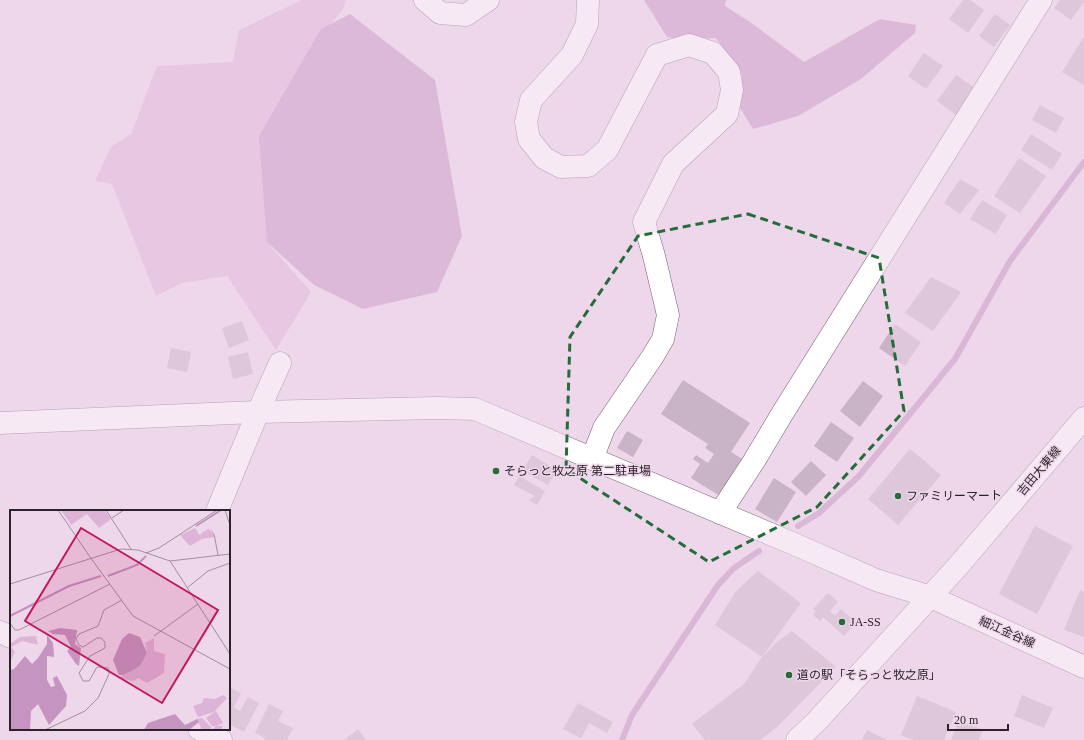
<svg xmlns="http://www.w3.org/2000/svg" width="1084" height="740" viewBox="0 0 1084 740" font-family="'Times New Roman','Noto Sans JP',serif">
<rect width="100%" height="100%" fill="#eed7eb"/>
<path fill="#ddb4d8" d="M302,0H346L342,11L310,48L267,242L311,292L276,350L227,276L182,283L156,296L112,184L95,181L111,147L131,134L157,66L233,62L239,30Z"/>
<g fill="#c594c0">
<path d="M644,0H726L725,6L750,22L804,62L880,19L916,25L915,33L861,79L798,116L753,129L740,108L742,75L716,38L683,39L667,37Z"/>
<path d="M350,14L435,80L462,236L437,292L363,309L314,285L267,242L259,136L321,29Z"/>
</g>
<g fill="none" stroke-linecap="round" stroke-linejoin="round">
<g stroke="#c190bc" stroke-width="6">
<path d="M798,526L819,513L859,476L955,359L1010,261L1084,162"/>
<path d="M622,740L632,715L718,585L734,568L759,551"/>
</g>
</g>
<g fill="#c9b3c6">
<path d="M963,0H970L984,10L968,33L949,19Z"/>
<path d="M1060,0H1084V2L1071,20L1054,8Z"/>
<path d="M995,14L1010,25L994,47L979,36Z"/>
<path d="M1083,38H1084V85L1062,72Z"/>
<path d="M924,53L943,66L926,89L908,76Z"/>
<path d="M956,75L975,88L956,115L937,101Z"/>
<path d="M1040,105L1064,118L1056,133L1032,120Z"/>
<path d="M1031,134L1062,154L1052,170L1021,150Z"/>
<path d="M1019,158L1046,176L1020,213L994,196Z"/>
<path d="M960,179L979,190L960,214L944,203Z"/>
<path d="M982,200L1007,215L996,234L970,219Z"/>
<path d="M931,277L961,292L933,331L905,313Z"/>
<path d="M242,321L249,340L229,348L222,328Z"/>
<path d="M895,324L921,342L905,366L879,348Z"/>
<path d="M171,348L191,352L187,372L167,368Z"/>
<path d="M248,352L253,374L233,379L228,357Z"/>
<path d="M683,380L750,423L731,452L744,460L720,496L691,478L700,464L693,459L696,455L708,463L714,454L705,448L708,444L661,414Z"/>
<path d="M863,381L883,396L860,427L840,411Z"/>
<path d="M831,422L854,438L837,462L814,446Z"/>
<path d="M627,431L643,440L633,457L617,448Z"/>
<path d="M910,449L941,475L898,525L868,499Z"/>
<path d="M532,455L557,470L548,485L522,471Z"/>
<path d="M811,461L826,475L806,496L791,482Z"/>
<path d="M519,476L545,491L537,505L529,500L535,496L514,485Z"/>
<path d="M774,478L796,492L777,522L755,509Z"/>
<path d="M1035,526L1073,546L1037,614L999,594Z"/>
<path d="M758,571L801,603L762,657L715,625L736,591Z"/>
<path d="M1080,590L1084,592V637L1064,630Z"/>
<path d="M828,593L838,602L830,611L835,616L841,609L856,623L844,636L823,617L820,621L813,615L816,611L813,609Z"/>
<path d="M792,631L836,667L777,727L760,740H705L692,724L744,684L762,657L776,643Z"/>
<path d="M229,687L241,693L234,707L240,711L248,697L259,703L244,732L229,724Z"/>
<path d="M1022,695L1053,708L1044,728L1014,716Z"/>
<path d="M917,696L956,712L944,740H914L901,735Z"/>
<path d="M578,703L613,722L607,733L589,723L581,738L563,729Z"/>
<path d="M269,704L283,711L278,721L293,728L287,740H264L265,738L255,733Z"/>
<path d="M959,720L983,730L979,740H951Z"/>
<path d="M358,729L366,740H344Z"/>
<path d="M867,730L887,740H862Z"/>
</g>
<g fill="none" stroke-linecap="round" stroke-linejoin="round">
<g stroke="#746072" stroke-width="23">
<g id="minor">
<path d="M425,0L440,13L466,15L488,0"/>
<path d="M588,0L587,24L572,55L531,100L526,122L529,139L544,158L561,167L588,166L607,150L657,55L689,45L713,53L729,72L732,90L727,114L673,164L644,222L654,256L668,315L663,339L653,356L604,428L592,459"/>
<path d="M0,423L258,412L437,408L475,409L794,544L876,580L931,597"/>
<path d="M217,511L258,412L280,363"/>
<path d="M720,513L754,461L782,414L1041,0"/>
<path d="M0,632L11,637"/>
<path d="M199,729L221,740"/>
</g>
</g>
<g stroke="#746072" stroke-width="23">
<g id="major">
<path d="M931,597L1084,667"/>
<path d="M797,740L817,721L959,565L1084,418"/>
</g>
</g>
<use href="#minor" stroke="#fff" stroke-width="22"/>
<use href="#major" stroke="#fff" stroke-width="22"/>
</g>
<path d="M0 0H1084V740H0ZM748,214L879,258L904,411L817,507L709,562L566,469L570,337L638,236Z" fill="#eed7eb" fill-opacity=".55" fill-rule="evenodd"/>
<path fill="none" stroke="#246c39" stroke-width="3" stroke-dasharray="8 5" stroke-linejoin="round" d="M748,214L879,258L904,411L817,507L709,562L566,469L570,337L638,236Z"/>
<g fill="#246c39" stroke="#eed7eb" stroke-width="1.5">
<circle cx="496" cy="471" r="4"/>
<circle cx="898" cy="496" r="4"/>
<circle cx="842" cy="622" r="4"/>
<circle cx="789" cy="675" r="4"/>
</g>
<g text-anchor="middle" stroke-width="3" stroke-linejoin="round" paint-order="stroke">
<g font-size="12" fill="#2b232a" stroke="#eed7eb" text-anchor="start">
<text x="504" y="475">そらっと牧之原 第二駐車場</text>
<text x="906" y="500">ファミリーマート</text>
<text x="850" y="626">JA-SS</text>
<text x="797" y="679">道の駅「そらっと牧之原」</text>
</g>
<g font-size="12" fill="#2b232a" stroke="#eed7eb">
<text transform="translate(1039 471) rotate(-50)" y="4">吉田大東線</text>
<text transform="translate(1007 632) rotate(24)" y="4">細江金谷線</text>
</g>
</g>
<g transform="translate(10 510)">
<rect width="220" height="220" fill="#eed7eb"/>
<path d="M51,0H94L101,9L89,18L77,4L61,15ZM185,18L191,27L190,24L198,19L204,22V27L192,29L180,36L170,25ZM26,126L28,135L12,131L1,137L5,142L0,152V134L10,127ZM144,128V141L155,144L154,163L137,173L128,168L124,171L107,168L117,164L137,143L135,133ZM213,185L217,188L204,202L188,207L183,196L192,193L194,188L205,189ZM206,201L213,213L207,216H213L211,220H202L206,216H202L196,208ZM192,208L201,217V220H192L187,209Z" fill="#ddb4d8"/>
<path d="M50,118L67,120L65,134L71,138L69,156L66,154L57,141L61,137L55,125L43,124L38,121ZM119,123L130,127L137,143L130,156L114,165H109L103,150L112,129ZM37,125L43,133L44,147L37,146V170L41,177L45,176L43,168L47,166L57,185L56,196L39,215L28,194L21,201L20,220H0V160L4,159L15,146L22,154L28,148L37,134ZM165,204L175,215L187,209L189,212L179,220H134L138,213Z" fill="#c594c0"/>
<path fill="none" stroke="#c190bc" stroke-width="2" d="M186,16L211,0M98,66L127,55L136,46M0,106L59,76L91,66"/>
<path fill="none" stroke="#a08f9e" stroke-width="1" d="M48,0L80,47M96,0L121,39M215,0L220,15M102,8L114,0M204,24L208,45M136,43L149,38L207,0M80,47L123,106L220,159M160,51L220,144M0,74L111,39L128,40L160,51L220,44M177,78L198,61L220,53M0,113L5,120H9L100,74M144,126L188,94M35,220L75,201L88,188L99,164L98,158L87,157L79,171H73L69,163L80,146L95,138V132L91,128H87L73,137L69,135L66,129L69,124L88,116L94,100L112,90"/>
<path fill="#c2185b" fill-opacity="0.15" stroke="#c2185b" stroke-width="2" d="M71,18L208,100L152,193L15,111Z"/>
<rect width="220" height="220" fill="none" stroke="#2b232a" stroke-width="2"/>
</g>
<path d="M948 724v6h60v-6" fill="none" stroke="#2b232a" stroke-width="2"/>
<text x="954" y="724" font-size="12" fill="#2b232a" stroke="#eed7eb" stroke-width="3" paint-order="stroke">20 m</text>
</svg>
